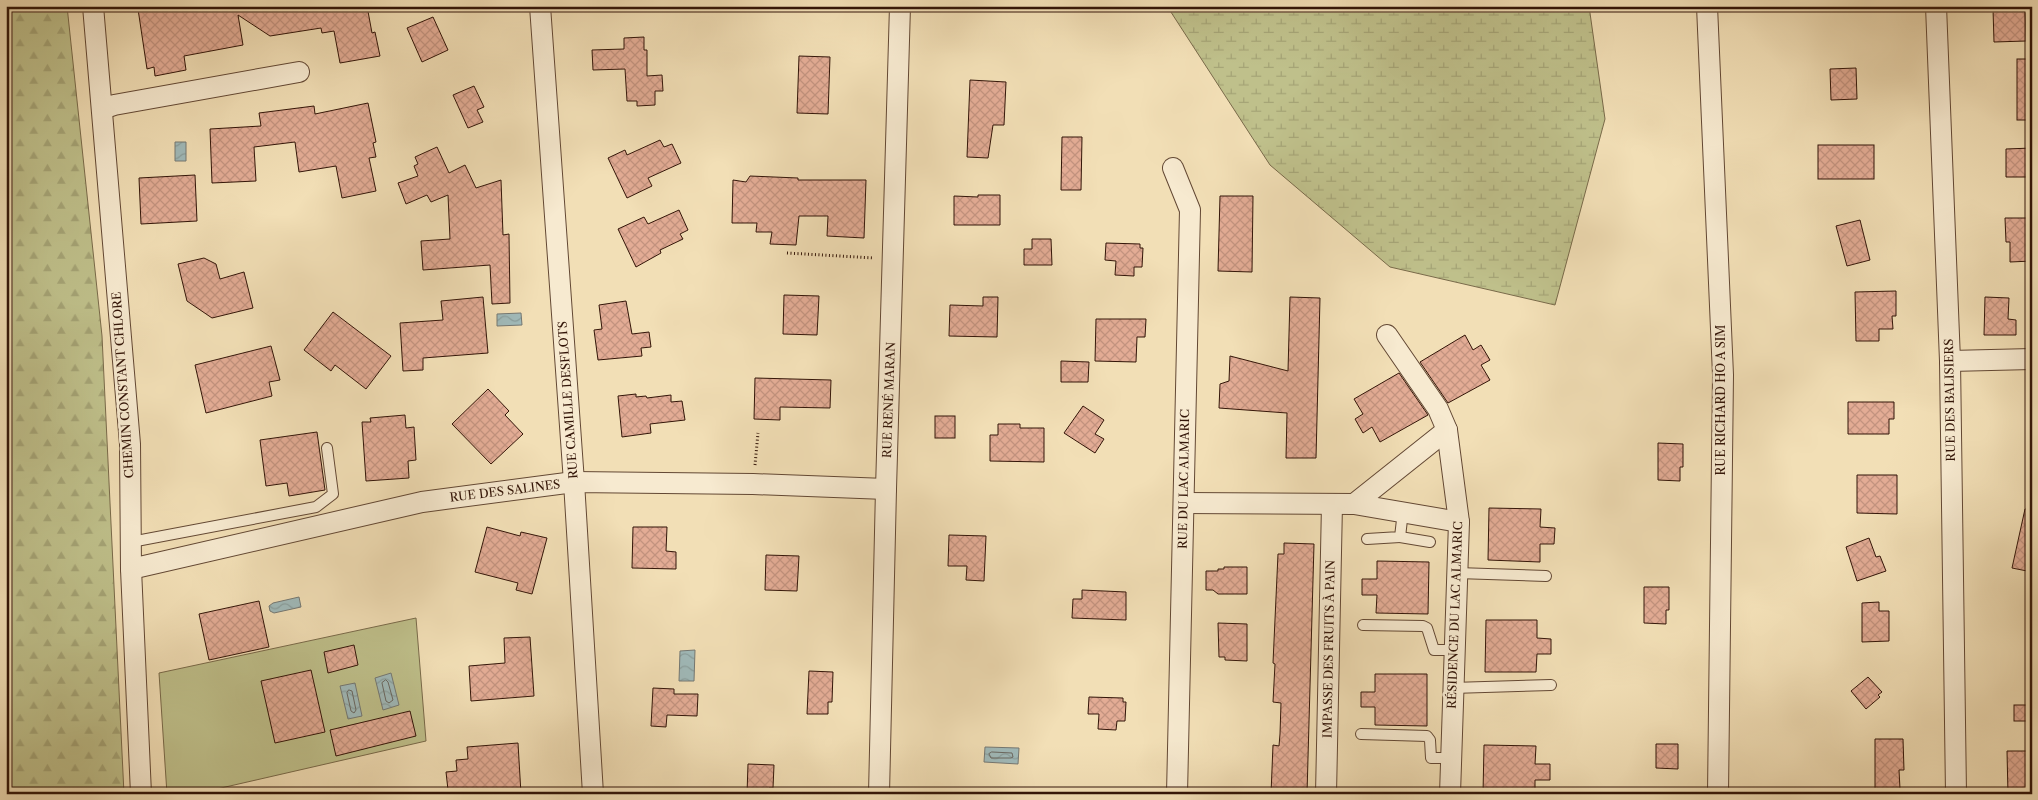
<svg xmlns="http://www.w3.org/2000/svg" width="2038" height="800" viewBox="0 0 2038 800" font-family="'Libre Caslon Text',serif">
<defs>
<pattern id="forest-firs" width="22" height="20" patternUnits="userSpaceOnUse" patternTransform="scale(1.25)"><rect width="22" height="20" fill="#bfc08b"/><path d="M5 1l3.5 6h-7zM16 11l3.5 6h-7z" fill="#a5a476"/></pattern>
<pattern id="wetland-marsh" width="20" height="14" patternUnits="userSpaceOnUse" patternTransform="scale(1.25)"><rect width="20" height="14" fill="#bfc08b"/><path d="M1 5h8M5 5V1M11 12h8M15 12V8" fill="none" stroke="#a5a476"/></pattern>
<pattern id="water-waves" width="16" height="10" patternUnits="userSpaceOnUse" patternTransform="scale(1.25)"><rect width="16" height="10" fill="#a0baba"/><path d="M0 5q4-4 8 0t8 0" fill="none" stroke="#8a9f9e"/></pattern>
<pattern id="building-cross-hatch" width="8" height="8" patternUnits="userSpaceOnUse" patternTransform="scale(1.25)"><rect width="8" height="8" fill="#e3ac95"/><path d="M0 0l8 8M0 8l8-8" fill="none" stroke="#c3937f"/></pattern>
</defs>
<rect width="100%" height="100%" fill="#f2dfb6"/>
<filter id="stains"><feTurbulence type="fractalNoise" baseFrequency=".004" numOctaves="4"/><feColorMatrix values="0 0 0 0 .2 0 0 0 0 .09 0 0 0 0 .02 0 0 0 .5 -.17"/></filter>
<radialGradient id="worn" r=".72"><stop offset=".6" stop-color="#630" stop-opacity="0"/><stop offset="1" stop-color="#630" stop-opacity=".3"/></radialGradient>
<path fill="url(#forest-firs)" stroke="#796a4a" d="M6,6H67L102,336L124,794H6Z"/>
<path fill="url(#wetland-marsh)" stroke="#796a4a" d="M1167,6H1589L1605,119L1555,305L1390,267L1270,165Z"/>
<path fill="#bfc08b" stroke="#796a4a" d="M416,618L426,741L195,794H167L159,673Z"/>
<g fill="url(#water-waves)" stroke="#747873">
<path d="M186,142V161H175V142Z"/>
<path d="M521,313L522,325L497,326V314Z"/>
<path d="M299,597L301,607L274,613L270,611L269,606L273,603Z"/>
<path d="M695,650L694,681H679L680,651Z"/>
<path d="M391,673L399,705L383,710L375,678Z"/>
<path d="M355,683L362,716L348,719L340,686Z"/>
<path d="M985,747L1019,748L1018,764L984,762Z"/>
</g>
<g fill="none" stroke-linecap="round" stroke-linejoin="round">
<g stroke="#6a6861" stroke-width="1">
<path d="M386,680L388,682L393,700L389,703L386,701L382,683Z"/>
<path d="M349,690L352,691L356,710L354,713L351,711L347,693Z"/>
<path d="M992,752L1012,753L1013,757L1011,758H991L989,754Z"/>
</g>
</g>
<g fill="url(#building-cross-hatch)" stroke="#331508">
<path d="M144,6H176V9L193,6H367L372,33L375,32L380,56L340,63L334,31L322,33L321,28L270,36L238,15L243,45L184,56L186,70L155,76L154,67L147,69L138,9L145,8Z"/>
<path d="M2009,6H2025L2026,41L1994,42L1993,9H2009Z"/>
<path d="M433,17L448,50L422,62L407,28Z"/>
<path d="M644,37V50H647V76L662,75L663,91H655V105L637,106V101H627L625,69L593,70L592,50L624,49V38Z"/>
<path d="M799,56L830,57L828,114L797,113Z"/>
<rect x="2017" y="59" width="15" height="61"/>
<path d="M1856,68L1857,99L1831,100L1830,69Z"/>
<path d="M970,80L1006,82L1004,125H993L988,158L967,157Z"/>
<path d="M474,86L484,107L477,110L483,122L468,128L453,95Z"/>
<path d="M368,103L376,142L373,143L376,157L369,158L376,191L342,198L336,166L299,172L295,142L254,147L256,181L212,183L210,129L261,126L259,113L314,106L315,114Z"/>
<path d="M1062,137H1082L1081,190H1061Z"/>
<path d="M660,140L664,147L672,144L681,163L648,178L652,186L627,198L608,158L625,150L627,155Z"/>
<rect x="1818" y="145" width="56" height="34"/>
<path d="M437,147L449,173L465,165L476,188L501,180L503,235L509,234L510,303L492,304L490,265L423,270L421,241L450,239L448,195L431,202L427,195L406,204L398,183L418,176L414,166L418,164L415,157Z"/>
<path d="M2032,148V177H2006V149Z"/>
<path d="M195,175L197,221L141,224L139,178Z"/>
<path d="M750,176L798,178V180H866L864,238L827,236L828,216H799L796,245L770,244L772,232H756L757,223H732L733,180L746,182Z"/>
<path d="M978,195H1000V225H954V196L978,197Z"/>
<path d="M1220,196H1253L1252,272L1218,271Z"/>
<path d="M679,210L688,230L680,234L683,239L660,250L661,253L636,267L618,229L644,217L648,224Z"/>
<path d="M2005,218H2032V261L2010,262V242H2006Z"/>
<path d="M1860,220L1870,260L1847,266L1836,226Z"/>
<path d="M1032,239H1051L1052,265H1024V249H1032Z"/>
<path d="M1106,243L1140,244V248H1143L1142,267H1134V276L1115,275L1116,261L1105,260Z"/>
<path d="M204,258L216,264L220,279L244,272L253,308L212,318L187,301L178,264Z"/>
<path d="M1896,291V316H1892L1893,329H1879V341H1856L1855,292Z"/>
<path d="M784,295L819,296L817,335L783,334Z"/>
<path d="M483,297L488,353L423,358V370L403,371L400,323L443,320L441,301Z"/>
<path d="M983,297H998L997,337L949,336L950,305L983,306Z"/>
<path d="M1290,297L1320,298L1316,458H1286L1287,413L1219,408L1220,384L1229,381L1230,356L1288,371Z"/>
<path d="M1985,297L2009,298L2008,319L2016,320V335H1984Z"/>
<path d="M626,301L632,334L649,332L651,347L641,348L642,356L598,360L594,330L602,329L599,305Z"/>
<path d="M333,312L391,356L366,389L335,365L331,371L304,350Z"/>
<path d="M1096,319H1146L1145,337H1137L1136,362L1095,361Z"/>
<path d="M1465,335L1473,350L1481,345L1490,360L1481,365L1490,380L1448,403L1420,362Z"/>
<path d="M271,346L280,380L269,382L272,396L206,413L195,365Z"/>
<path d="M1061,361L1089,362L1088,382H1061Z"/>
<path d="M1399,373L1428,415L1380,442L1372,427L1363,433L1355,419L1363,414L1354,399Z"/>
<path d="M755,378L831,380L830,408L780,407V420L754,419Z"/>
<path d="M488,389L509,411L505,415L523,434L491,464L452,424Z"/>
<path d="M636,394V397L646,396L647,398L671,395V402L682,401L685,420L650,424L651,433L622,437L618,396Z"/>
<path d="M1848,402H1894V419H1889V434H1848Z"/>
<path d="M1083,406L1104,420L1095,434L1104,439L1095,453L1064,433Z"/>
<path d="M405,415L406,428L414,427L416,460L408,461L409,478L366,481L362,422H371L370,418Z"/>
<rect x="935" y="416" width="20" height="22"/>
<path d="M998,424H1020V428H1044V462L990,461V435H998Z"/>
<path d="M317,432L325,490L289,496L287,483L266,486L260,440Z"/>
<path d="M1658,443L1683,444V467H1680V481L1658,480Z"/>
<path d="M1857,475H1897V514L1857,513Z"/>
<path d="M1489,508L1541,509L1540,527L1555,528L1554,544H1540V562L1488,560Z"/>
<path d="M2025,509H2032V572L2012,568Z"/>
<path d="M487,527L520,536L521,532L547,538L532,594L516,590L518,583L475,572Z"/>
<path d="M633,527H667L666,551L676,552V569L632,568Z"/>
<path d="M949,535L986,536L984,581L966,580L967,566H948Z"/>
<path d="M1869,538L1876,557L1880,556L1886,571L1857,581L1846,547Z"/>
<path d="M1284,543L1314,544L1307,794H1271L1273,745L1279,746L1280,734L1281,703L1273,702L1275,664L1273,663L1278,554H1284Z"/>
<path d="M766,555L799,556L797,591L765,590Z"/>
<path d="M1377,561L1429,562L1428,614L1376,613L1377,595H1362V579H1377Z"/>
<path d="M1224,567H1247V594H1218L1213,590H1206V571H1218V569H1224Z"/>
<path d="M1644,587H1669V610H1666V624L1644,623Z"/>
<path d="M1082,590L1126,592V620L1072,618L1073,599H1082Z"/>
<path d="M259,601L269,647L209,660L199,614Z"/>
<path d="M1879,602V611H1889V641L1862,642V603Z"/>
<path d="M1486,620H1537V638L1551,639V654H1537L1536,672H1485Z"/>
<path d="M1218,623L1247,624V661L1225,660V657H1219Z"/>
<path d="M530,637L534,696L471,701L469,666L505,663L504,638Z"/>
<path d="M354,645L358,665L328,673L324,652Z"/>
<path d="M311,670L325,732L275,743L261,681Z"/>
<path d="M809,671L833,672L832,702H828V714H807Z"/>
<path d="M1375,674H1427V726L1375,725V707H1361V692H1375Z"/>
<path d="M1868,677L1882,692L1878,695L1880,697L1866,709L1851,691Z"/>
<path d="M653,688L674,689V694H698L697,716L667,715L666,727L651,726Z"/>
<path d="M1089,697L1123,698V702H1126L1125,721H1117L1116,730L1098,729L1099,714H1088Z"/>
<rect x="2014" y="705" width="18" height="16"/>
<path d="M410,711L416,736L336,756L330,730Z"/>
<path d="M1875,739H1903L1904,770H1899L1900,789H1875Z"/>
<path d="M518,743L521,794H458V789L448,790L446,772L457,771L456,760L468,759L467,747Z"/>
<path d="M1656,744H1678V769L1656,768Z"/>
<path d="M1484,745L1536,746L1535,764H1550V780H1535V794H1483Z"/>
<path d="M2007,751H2032V793L2008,794Z"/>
<path d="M748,764L774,765L773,788H769V794H747Z"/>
</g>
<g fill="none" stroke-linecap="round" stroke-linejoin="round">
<g stroke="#634834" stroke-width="12">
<g id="service">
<path d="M1400,537L1430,542"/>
<path d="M1367,539L1400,537L1403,511"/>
<path d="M131,542L316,507L333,494L327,448"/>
<path d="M1457,573L1546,576"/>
<path d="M1363,625L1423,626L1427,628L1434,650H1454"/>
<path d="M1452,688L1551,685"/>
<path d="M1361,734L1427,736L1430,740L1431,758H1450"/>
</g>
</g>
<g stroke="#634834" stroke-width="22">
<g id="minor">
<path d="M93,6L130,444L131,569L141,794"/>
<path d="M540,6L574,482L593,794"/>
<path d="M1707,6L1723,375L1718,794"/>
<path d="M1936,6L1950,361L1956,794"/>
<path d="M102,109L114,105L299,72"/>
<path d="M1173,168L1190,210L1177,794"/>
<path d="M1387,335L1438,409L1447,430L1459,522L1450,794"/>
<path d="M1950,361L2032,359"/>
<path d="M1184,503L1354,504L1459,522"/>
<path d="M1354,504L1447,430"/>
<path d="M131,569L422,502L574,482L753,484L886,489"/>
<path d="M879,794L886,489L900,6"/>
<path d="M1326,794L1332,504"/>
</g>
</g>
<g stroke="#331508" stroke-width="3" stroke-dasharray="1 2.5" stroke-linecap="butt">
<path d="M787,253L874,258"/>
<path d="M755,465L758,433"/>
</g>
<use href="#service" stroke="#f7ead0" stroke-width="10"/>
<use href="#minor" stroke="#f7ead0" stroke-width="20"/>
</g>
<g text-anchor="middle" stroke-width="5" stroke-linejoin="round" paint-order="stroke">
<g font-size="12" fill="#331508" stroke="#f7ead0">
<text transform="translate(123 385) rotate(-94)" y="4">CHEMIN CONSTANT CHLORE</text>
<text transform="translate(568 400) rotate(-94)" y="4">RUE CAMILLE DESFLOTS</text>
<text transform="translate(889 400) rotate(-88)" y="4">RUE RENÉ MARAN</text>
<text transform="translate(1721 400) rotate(-90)" y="4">RUE RICHARD HO A SIM</text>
<text transform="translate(1950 400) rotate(-91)" y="4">RUE DES BALISIERS</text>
<text transform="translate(1184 479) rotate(-89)" y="4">RUE DU LAC ALMARIC</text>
<text transform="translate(505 491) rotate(-7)" y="4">RUE DES SALINES</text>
<text transform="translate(1455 615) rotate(-88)" y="4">RÉSIDENCE DU LAC ALMARIC</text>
<text transform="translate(1329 649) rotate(-89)" y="4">IMPASSE DES FRUITS À PAIN</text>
</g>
</g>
<rect width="2038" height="800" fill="none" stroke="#f2dfb6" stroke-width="25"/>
<rect x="8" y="8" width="2023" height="785" fill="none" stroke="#331508" stroke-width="2.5"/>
<rect x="12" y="12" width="2013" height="775" fill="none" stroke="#331508"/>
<rect width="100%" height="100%" filter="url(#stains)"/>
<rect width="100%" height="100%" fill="url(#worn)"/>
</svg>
